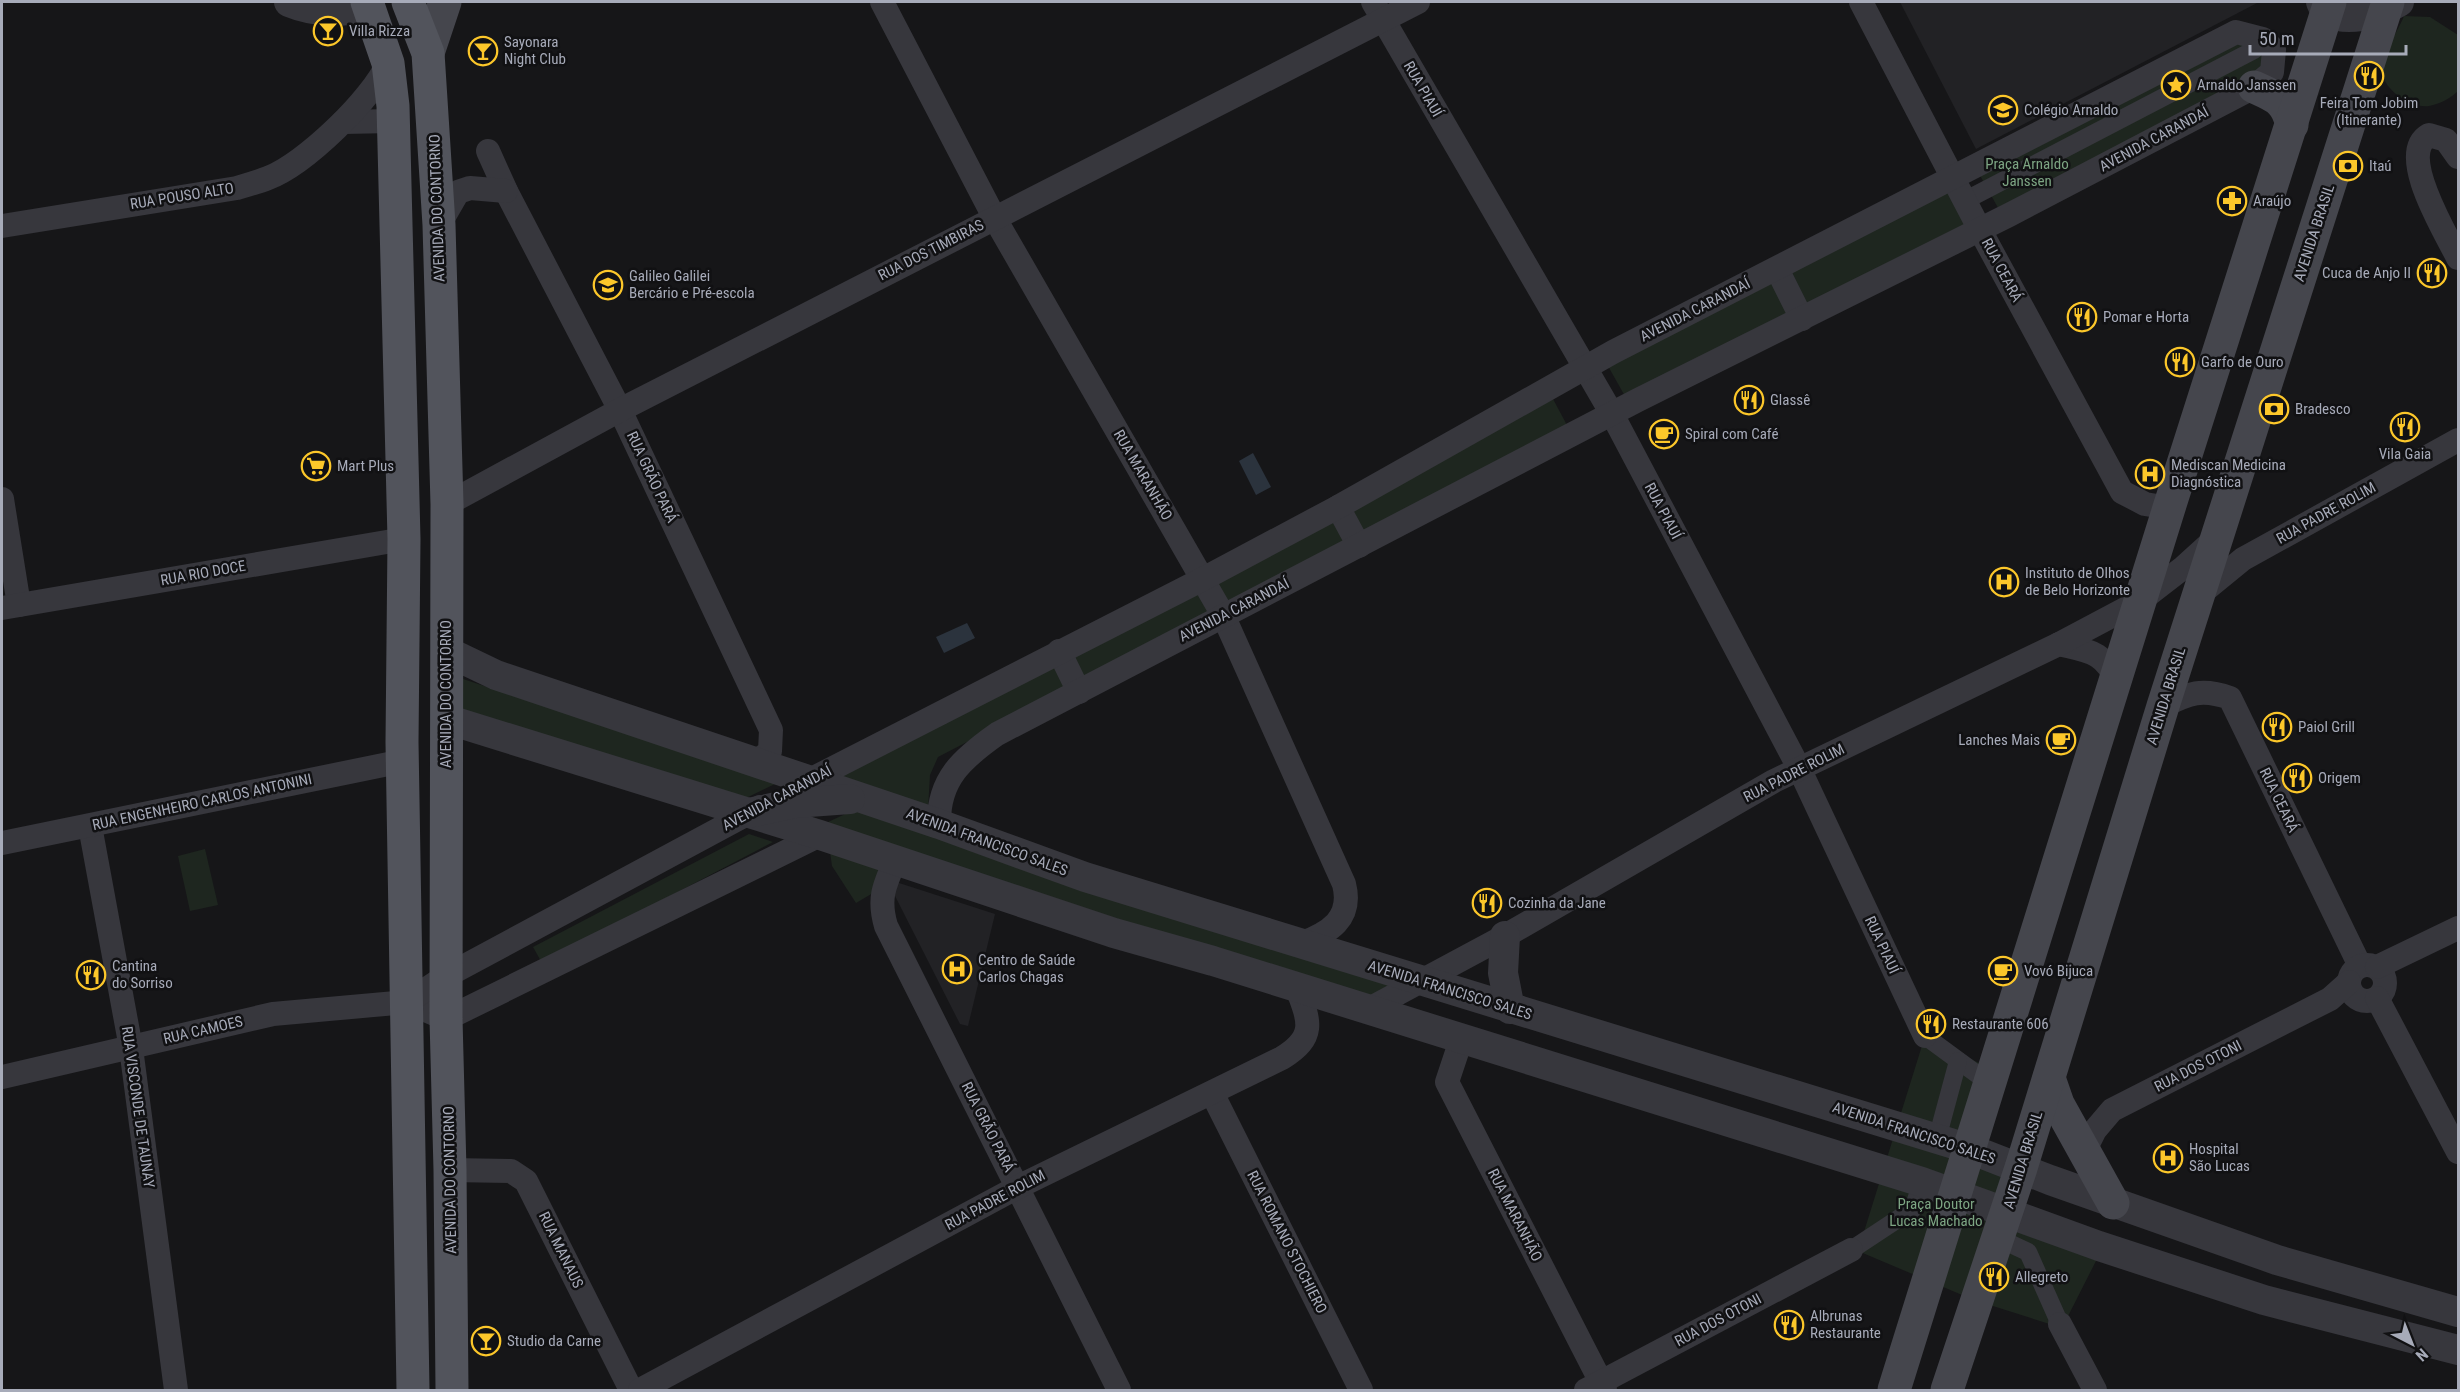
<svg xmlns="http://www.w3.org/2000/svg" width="2460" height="1392" viewBox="0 0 2460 1392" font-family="'Roboto Condensed',sans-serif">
<rect width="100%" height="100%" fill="#161618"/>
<g fill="#222225">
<path d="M1900,2H2259L1976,149Z"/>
<path d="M896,882L995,914L968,1026L960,1024L891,888Z"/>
</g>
<g fill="#1e261f">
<path d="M2404,16L2430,17L2458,35V91C2451,98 2440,104 2429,106C2411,109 2380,88 2382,68C2383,52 2398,31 2404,16Z"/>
<path d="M2237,38L2264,56V70L2002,215L1977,170Z"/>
<path d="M1950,189L1969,224L1804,308L1785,273Z"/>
<path d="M1774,278L1793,315L1626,398L1608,366Z"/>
<path d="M1553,399L1568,427L1363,536L1350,509Z"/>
<path d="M1335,515L1350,543L1226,605L1211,581Z"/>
<path d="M1199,585L1214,612L1086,681L1071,654Z"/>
<path d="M1059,665L1069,689L938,757L930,775L928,809L833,777Z"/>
<path d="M454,676L777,783L740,801L457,710Z"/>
<path d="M856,809L1401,983L1369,999L888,848L873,893L856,903L832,866L826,823Z"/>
<path d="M749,834L773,842L542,963L533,947Z"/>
<path d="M205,849L218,905L190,911L178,856Z"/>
<path d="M1925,1036L1997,1072L1972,1151L2015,1172L1998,1222L2098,1257L2062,1328L1974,1300L1858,1251Z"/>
</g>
<g fill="#2b333d">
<path d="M1253,453L1271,487L1256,495L1239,461Z"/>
<path d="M967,623L975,638L944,653L936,637Z"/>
</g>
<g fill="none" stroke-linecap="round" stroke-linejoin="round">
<g stroke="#37373d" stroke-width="18">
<path d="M1966,200L2254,50"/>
<path d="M1925,1036L1989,1083"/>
<path d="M1937,1139L1958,1061"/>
<path d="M1998,1238L2028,1252L2060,1324"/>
<path d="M1851,1250L1913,1209L1922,1182"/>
</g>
<g stroke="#37373d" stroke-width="24">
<path d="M882,2L994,217L1223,615L1344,884C1353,919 1329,933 1300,944"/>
<path d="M1373,2L1612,414L1799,768L1925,1036"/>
<path d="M1861,2L1980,230L2122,492L2145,504L2169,508"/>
<path d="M343,122L393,121"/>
<path d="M488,151L506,191L620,410L771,730L770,751L755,763"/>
<path d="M2458,157L2446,140L2429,135C2396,154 2446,233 2458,258"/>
<path d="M439,225L458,192L470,188L506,191"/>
<path d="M2,226L237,188C247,185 258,182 268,178C305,164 372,99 388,63"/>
<path d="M1777,269L1802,319"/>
<path d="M2,499L19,605"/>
<path d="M447,504L620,410L1418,2"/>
<path d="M1338,507L1359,546"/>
<path d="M2199,595L2243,559L2458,440"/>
<path d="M2,608L404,539"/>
<path d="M2059,644C2088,651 2104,651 2117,681"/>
<path d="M1059,651L1079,692"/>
<path d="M2163,706C2189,693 2202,688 2230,698L2360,966"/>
<path d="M798,786L1203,579L1338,507L1613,352L2236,32L2263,39L2274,50L2272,72L2254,87L2009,215L1638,400L997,734C963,758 938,779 939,824"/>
<path d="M90,826L131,1048L176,1390"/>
<path d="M2,843L403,761"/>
<path d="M895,861C884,886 878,899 886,926L1119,1390"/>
<circle cx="2367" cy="983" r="18"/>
<path d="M2377,967L2458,928"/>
<path d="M2377,998L2458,1152"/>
<path d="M407,1002L446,1019L820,835"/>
<path d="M1369,1009L1505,936L1774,781L2059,644L2140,601L2184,567L2216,538"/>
<path d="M1462,1037L1447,1082L1605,1390"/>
<path d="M2,1077L273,1014L407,1002L446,976L760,807"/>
<path d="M1212,1093L1361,1390"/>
<path d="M2084,1152L2095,1130L2112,1110L2330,999L2349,982"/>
<path d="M450,1170L511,1171L526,1181L631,1390"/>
<path d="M2060,1324L2095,1390"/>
<path d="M640,1390L1018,1187L1282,1058C1316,1037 1310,1022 1297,988"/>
<path d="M1586,1390L1851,1250"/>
</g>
<g stroke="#37373d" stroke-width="30">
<path d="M289,2C316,13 342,12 370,8"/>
<path d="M2321,2L2326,13C2351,22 2376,15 2399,2"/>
<path d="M446,651L496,675L939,824L1085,877L1970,1149L2050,1180L2277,1260L2458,1312"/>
<path d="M446,719L820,835L1114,933L1213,961L1922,1182L2099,1246L2264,1300L2458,1350"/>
<path d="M749,813L795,803L850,799"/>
<path d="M1505,936L1503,973L1510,1009"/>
</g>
<g stroke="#45464d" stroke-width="33">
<path d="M428,53L445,2"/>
<path d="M2254,87C2276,97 2286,100 2292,125"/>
<path d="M2049,1078L2058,1104L2113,1203"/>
<path d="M1894,1390L2169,508L2330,2"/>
<path d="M1947,1390L2021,1168L2163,706L2388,2"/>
</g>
<g stroke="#52545c" stroke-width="33">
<path d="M367,2L388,63L393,106L404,539L402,742L413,1390"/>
<path d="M408,2L428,53L439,225L447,504L446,1019L450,1170L452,1390"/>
</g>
</g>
<defs>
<g id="bar-ring" transform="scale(1.5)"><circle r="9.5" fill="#111113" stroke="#fcc72a" stroke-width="1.5"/><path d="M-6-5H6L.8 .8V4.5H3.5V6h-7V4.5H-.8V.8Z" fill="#fcc72a"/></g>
<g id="restaurant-ring" transform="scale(1.5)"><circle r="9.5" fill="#111113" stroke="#fcc72a" stroke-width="1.5"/><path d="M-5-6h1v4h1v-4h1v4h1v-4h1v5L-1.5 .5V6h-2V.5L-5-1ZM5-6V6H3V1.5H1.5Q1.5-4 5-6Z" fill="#fcc72a"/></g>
<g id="sight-ring" transform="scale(1.5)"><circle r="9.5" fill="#111113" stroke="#fcc72a" stroke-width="1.5"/><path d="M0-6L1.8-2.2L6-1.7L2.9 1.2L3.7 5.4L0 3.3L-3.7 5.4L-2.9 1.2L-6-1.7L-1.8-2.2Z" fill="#fcc72a"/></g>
<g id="school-ring" transform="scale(1.5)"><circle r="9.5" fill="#111113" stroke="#fcc72a" stroke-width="1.5"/><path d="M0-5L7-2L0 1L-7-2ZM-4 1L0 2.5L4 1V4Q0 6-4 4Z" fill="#fcc72a"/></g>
<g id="bank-ring" transform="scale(1.5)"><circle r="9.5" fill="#111113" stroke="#fcc72a" stroke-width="1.5"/><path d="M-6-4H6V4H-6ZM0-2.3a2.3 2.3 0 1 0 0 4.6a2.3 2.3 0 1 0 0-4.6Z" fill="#fcc72a"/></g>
<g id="pharmacy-ring" transform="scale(1.5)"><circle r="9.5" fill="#111113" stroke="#fcc72a" stroke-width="1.5"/><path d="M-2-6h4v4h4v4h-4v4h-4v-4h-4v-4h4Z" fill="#fcc72a"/></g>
<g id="cafe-ring" transform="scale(1.5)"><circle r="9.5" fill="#111113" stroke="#fcc72a" stroke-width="1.5"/><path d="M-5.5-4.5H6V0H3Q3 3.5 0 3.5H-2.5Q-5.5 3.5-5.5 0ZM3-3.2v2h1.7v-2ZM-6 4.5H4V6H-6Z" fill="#fcc72a"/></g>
<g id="supermarket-ring" transform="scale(1.5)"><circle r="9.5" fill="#111113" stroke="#fcc72a" stroke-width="1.5"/><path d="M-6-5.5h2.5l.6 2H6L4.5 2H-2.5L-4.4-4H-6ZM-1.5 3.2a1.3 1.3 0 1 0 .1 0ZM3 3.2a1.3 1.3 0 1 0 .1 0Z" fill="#fcc72a"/></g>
<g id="hospital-ring" transform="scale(1.5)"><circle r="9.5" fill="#111113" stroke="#fcc72a" stroke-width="1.5"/><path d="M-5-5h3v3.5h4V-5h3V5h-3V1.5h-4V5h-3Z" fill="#fcc72a"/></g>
</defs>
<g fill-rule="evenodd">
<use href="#bar-ring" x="328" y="31"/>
<use href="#bar-ring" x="483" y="51"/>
<use href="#restaurant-ring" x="2369" y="76"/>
<use href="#sight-ring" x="2176" y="85"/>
<use href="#school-ring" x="2003" y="110"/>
<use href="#bank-ring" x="2348" y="166"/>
<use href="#pharmacy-ring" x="2232" y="201"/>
<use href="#restaurant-ring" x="2432" y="273"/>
<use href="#school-ring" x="608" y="285"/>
<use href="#restaurant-ring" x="2082" y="317"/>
<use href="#restaurant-ring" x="2180" y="362"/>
<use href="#restaurant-ring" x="1749" y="400"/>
<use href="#bank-ring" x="2274" y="409"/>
<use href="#restaurant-ring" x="2405" y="427"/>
<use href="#cafe-ring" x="1664" y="434"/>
<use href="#supermarket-ring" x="316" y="466"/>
<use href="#hospital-ring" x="2150" y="474"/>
<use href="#hospital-ring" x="2004" y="582"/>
<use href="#restaurant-ring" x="2277" y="727"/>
<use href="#cafe-ring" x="2061" y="740"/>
<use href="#restaurant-ring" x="2297" y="778"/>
<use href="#restaurant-ring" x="1487" y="903"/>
<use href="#hospital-ring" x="957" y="969"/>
<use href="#cafe-ring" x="2003" y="971"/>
<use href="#restaurant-ring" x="91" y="975"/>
<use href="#restaurant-ring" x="1931" y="1024"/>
<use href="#hospital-ring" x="2168" y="1158"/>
<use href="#restaurant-ring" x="1994" y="1277"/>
<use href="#restaurant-ring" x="1789" y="1325"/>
<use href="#bar-ring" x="486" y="1341"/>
</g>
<g text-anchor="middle" stroke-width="5" stroke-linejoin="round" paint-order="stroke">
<g font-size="15" fill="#a7abb9" stroke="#111113" text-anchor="start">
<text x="349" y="36">Villa Rizza</text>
<text x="504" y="47">Sayonara<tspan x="504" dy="17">Night Club</tspan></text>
<text x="2197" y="90">Arnaldo Janssen</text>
<text x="2369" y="108" text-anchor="middle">Feira Tom Jobim<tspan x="2369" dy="17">(Itinerante)</tspan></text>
<text x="2024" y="115">Colégio Arnaldo</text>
<text x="2369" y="171">Itaú</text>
<text x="2253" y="206">Araújo</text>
<text x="2411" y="278" text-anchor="end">Cuca de Anjo II</text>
<text x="629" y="281">Galileo Galilei<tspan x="629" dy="17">Bercário e Pré-escola</tspan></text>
<text x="2103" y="322">Pomar e Horta</text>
<text x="2201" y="367">Garfo de Ouro</text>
<text x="1770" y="405">Glassê</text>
<text x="2295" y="414">Bradesco</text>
<text x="1685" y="439">Spiral com Café</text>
<text x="2405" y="459" text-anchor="middle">Vila Gaia</text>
<text x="2171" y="470">Mediscan Medicina<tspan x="2171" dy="17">Diagnóstica</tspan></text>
<text x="337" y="471">Mart Plus</text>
<text x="2025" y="578">Instituto de Olhos<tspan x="2025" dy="17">de Belo Horizonte</tspan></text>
<text x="2298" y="732">Paiol Grill</text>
<text x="2040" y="745" text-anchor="end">Lanches Mais</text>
<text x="2318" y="783">Origem</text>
<text x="1508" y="908">Cozinha da Jane</text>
<text x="978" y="965">Centro de Saúde<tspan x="978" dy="17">Carlos Chagas</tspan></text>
<text x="112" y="971">Cantina<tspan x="112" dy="17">do Sorriso</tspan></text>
<text x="2024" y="976">Vovó Bijuca</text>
<text x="1952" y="1029">Restaurante 606</text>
<text x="2189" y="1154">Hospital<tspan x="2189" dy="17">São Lucas</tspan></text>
<text x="2015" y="1282">Allegreto</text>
<text x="1810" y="1321">Albrunas<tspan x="1810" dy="17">Restaurante</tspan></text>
<text x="507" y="1346">Studio da Carne</text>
</g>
<g font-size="15" fill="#a7abb9" stroke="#111113">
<text transform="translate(1423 89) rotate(60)" y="5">RUA PIAUÍ</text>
<text transform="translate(2154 139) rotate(-28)" y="5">AVENIDA CARANDAÍ</text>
<text transform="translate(182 196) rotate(-9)" y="5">RUA POUSO ALTO</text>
<text transform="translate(437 208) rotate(-92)" y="5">AVENIDA DO CONTORNO</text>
<text transform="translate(2314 233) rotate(-72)" y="5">AVENIDA BRASIL</text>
<text transform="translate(931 250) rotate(-27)" y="5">RUA DOS TIMBIRAS</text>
<text transform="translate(2002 270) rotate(62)" y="5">RUA CEARÁ</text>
<text transform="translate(1695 310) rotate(-27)" y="5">AVENIDA CARANDAÍ</text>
<text transform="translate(1143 475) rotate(60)" y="5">RUA MARANHÃO</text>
<text transform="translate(652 477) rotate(65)" y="5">RUA GRÃO PARÁ</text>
<text transform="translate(1663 511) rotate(62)" y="5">RUA PIAUÍ</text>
<text transform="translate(2326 513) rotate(-29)" y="5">RUA PADRE ROLIM</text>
<text transform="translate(203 573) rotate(-10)" y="5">RUA RIO DOCE</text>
<text transform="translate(1234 610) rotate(-27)" y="5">AVENIDA CARANDAÍ</text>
<text transform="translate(446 694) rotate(-90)" y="5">AVENIDA DO CONTORNO</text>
<text transform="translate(2166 696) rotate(-73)" y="5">AVENIDA BRASIL</text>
<text transform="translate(1794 773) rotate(-27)" y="5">RUA PADRE ROLIM</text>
<text transform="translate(777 798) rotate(-28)" y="5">AVENIDA CARANDAÍ</text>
<text transform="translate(2279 800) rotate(64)" y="5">RUA CEARÁ</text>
<text transform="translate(202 802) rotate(-12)" y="5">RUA ENGENHEIRO CARLOS ANTONINI</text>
<text transform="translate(987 842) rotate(20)" y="5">AVENIDA FRANCISCO SALES</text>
<text transform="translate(1882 945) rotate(65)" y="5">RUA PIAUÍ</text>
<text transform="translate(1450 990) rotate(17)" y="5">AVENIDA FRANCISCO SALES</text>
<text transform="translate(203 1030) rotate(-13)" y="5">RUA CAMOES</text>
<text transform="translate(2198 1066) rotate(-27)" y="5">RUA DOS OTONI</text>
<text transform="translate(138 1107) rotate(82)" y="5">RUA VISCONDE DE TAUNAY</text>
<text transform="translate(988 1127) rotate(63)" y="5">RUA GRÃO PARÁ</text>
<text transform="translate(1914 1133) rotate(18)" y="5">AVENIDA FRANCISCO SALES</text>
<text transform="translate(2023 1160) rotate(-73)" y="5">AVENIDA BRASIL</text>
<text transform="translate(450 1180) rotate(-91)" y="5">AVENIDA DO CONTORNO</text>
<text transform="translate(995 1200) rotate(-28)" y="5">RUA PADRE ROLIM</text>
<text transform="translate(1515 1215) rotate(63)" y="5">RUA MARANHÃO</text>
<text transform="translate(1287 1242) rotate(63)" y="5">RUA ROMANO STOCHIERO</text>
<text transform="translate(561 1250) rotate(64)" y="5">RUA MANAUS</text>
<text transform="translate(1718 1320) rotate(-28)" y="5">RUA DOS OTONI</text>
</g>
<g font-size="15" fill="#7da583" stroke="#111113">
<text x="2027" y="169">Praça Arnaldo<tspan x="2027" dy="17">Janssen</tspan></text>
<text x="1936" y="1209">Praça Doutor<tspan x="1936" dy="17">Lucas Machado</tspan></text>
</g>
</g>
<rect width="2460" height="1392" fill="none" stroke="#a7abb9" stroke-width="6"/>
<g transform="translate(2412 1344) rotate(138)" stroke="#111113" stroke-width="4.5" paint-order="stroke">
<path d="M0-4.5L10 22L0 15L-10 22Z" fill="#a7abb9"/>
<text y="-9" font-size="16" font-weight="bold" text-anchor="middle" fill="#a7abb9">N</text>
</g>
<path d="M2250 45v9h156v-9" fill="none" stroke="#a7abb9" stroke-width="3"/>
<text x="2259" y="45" font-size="18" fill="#a7abb9" stroke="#111113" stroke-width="4.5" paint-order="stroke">50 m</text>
</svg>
